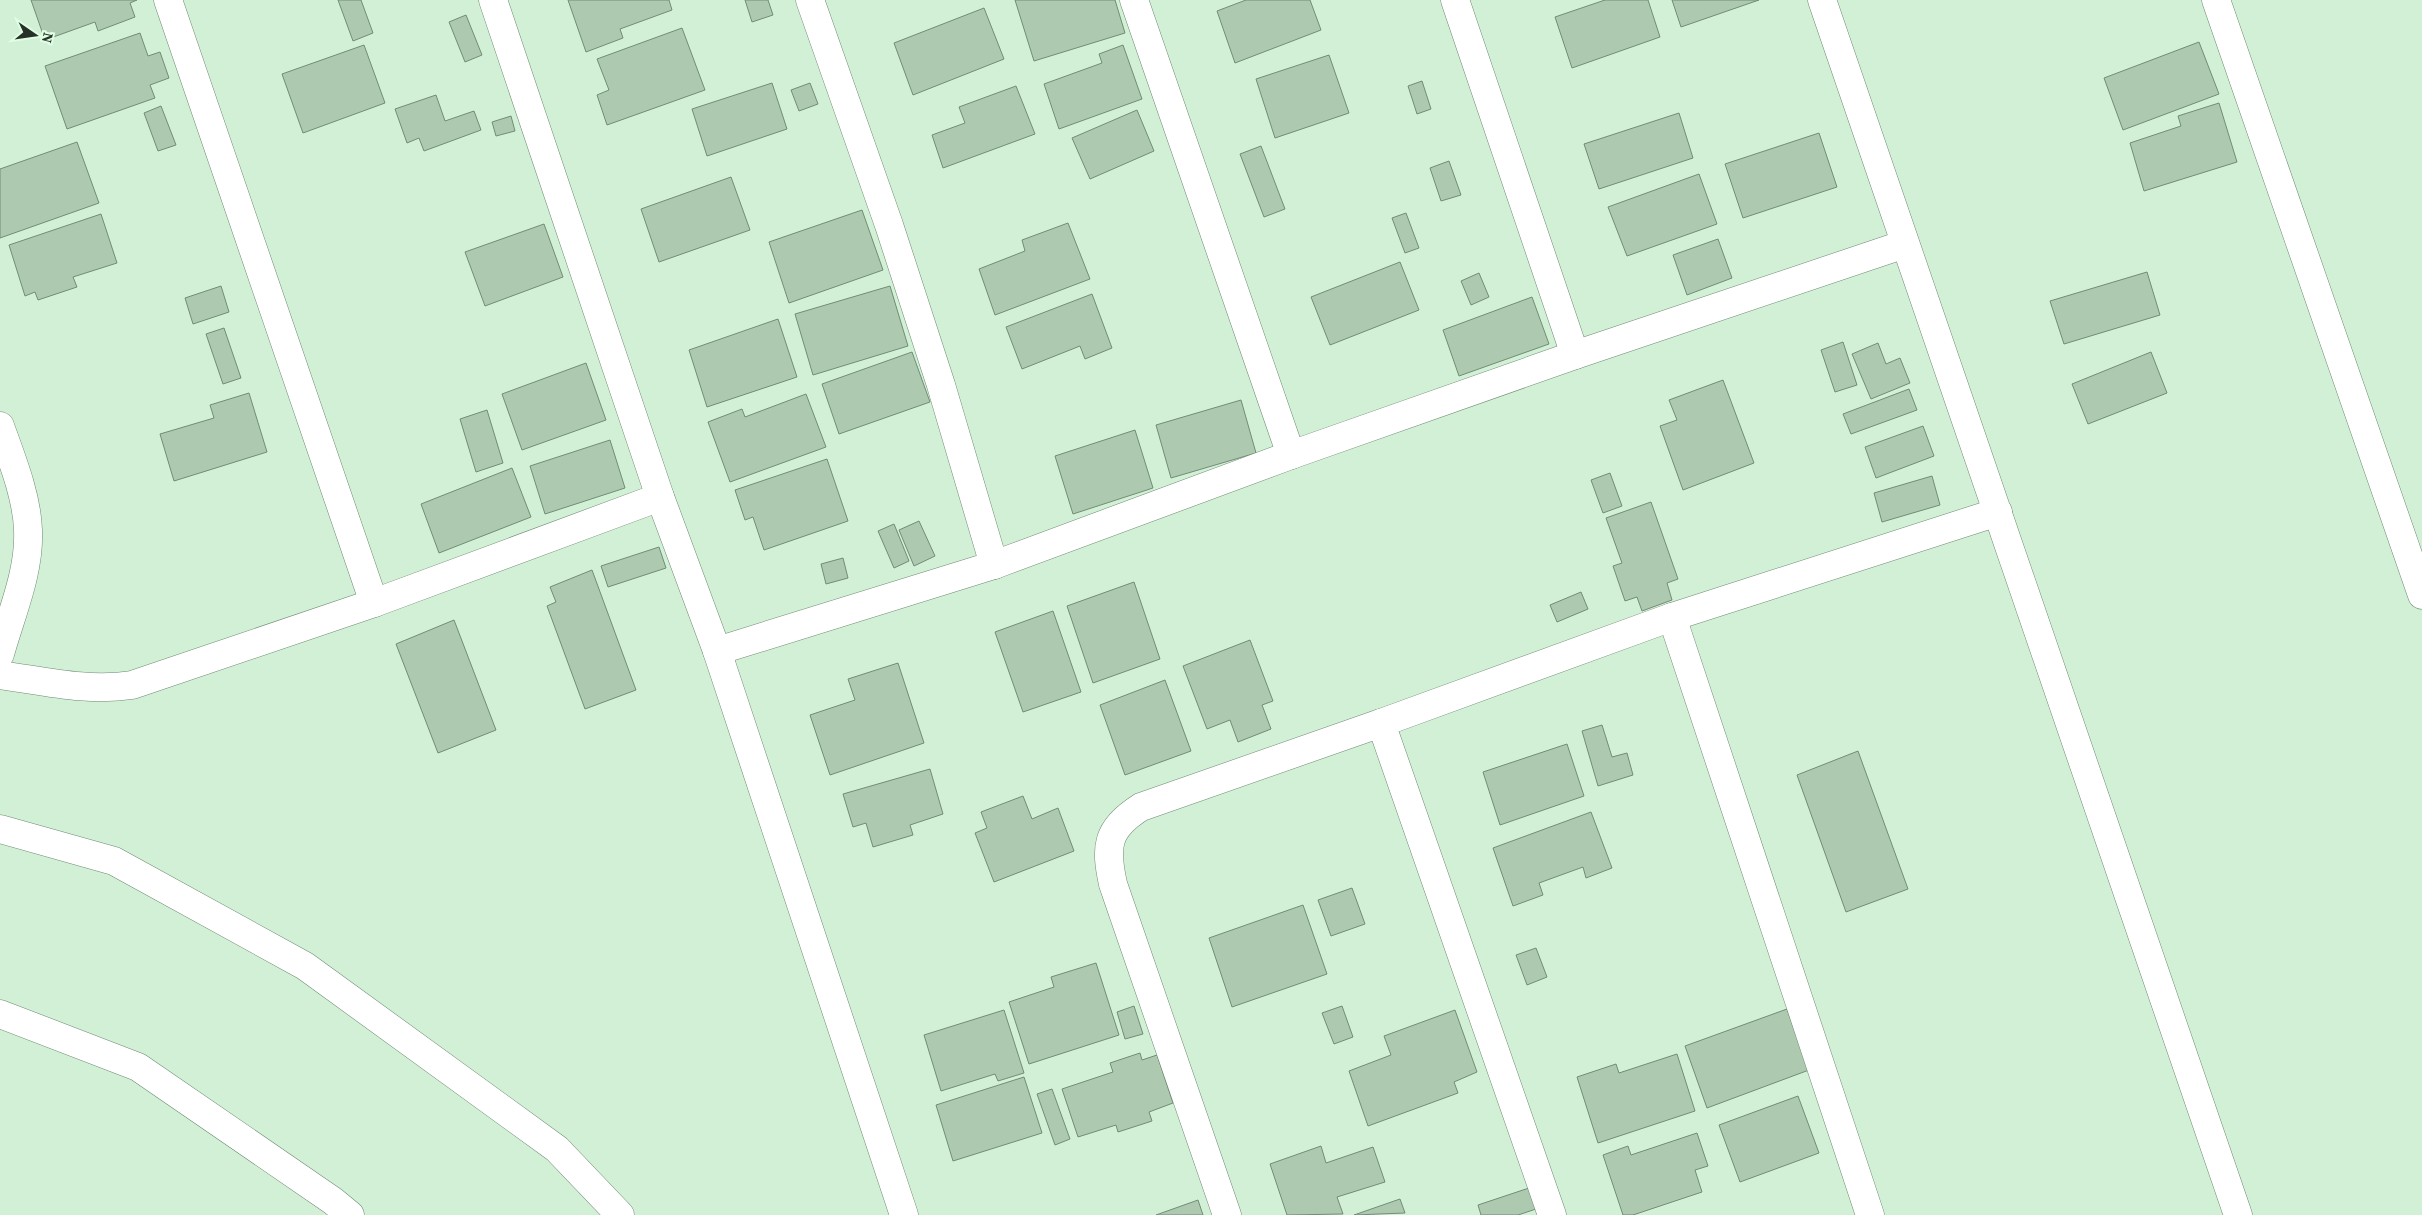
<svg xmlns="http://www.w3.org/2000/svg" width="2422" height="1215" viewBox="0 0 2422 1215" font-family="'Source Serif 4',serif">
<rect width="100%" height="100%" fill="#d2f0d6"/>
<g fill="#adcab1" stroke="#718d75">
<path d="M31,0H137L130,3L135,17L98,31L95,22L45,40Z"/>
<path d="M338,0H361L373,33L353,41Z"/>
<path d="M568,0H669L672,10L620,29L623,38L586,52Z"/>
<path d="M745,0H768L773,15L752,22Z"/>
<path d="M1015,0H1115L1125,33L1034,61Z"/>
<path d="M1246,0H1310L1321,30L1235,63L1217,11Z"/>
<path d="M1605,0H1648L1660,37L1572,68L1555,17Z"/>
<path d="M1672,0H1759L1681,27Z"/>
<path d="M984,8L1004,59L913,95L894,43Z"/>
<path d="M466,15L482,55L465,62L449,22Z"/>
<path d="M682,28L705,90L607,125L597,95L609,90L597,59Z"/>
<path d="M140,33L148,56L160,52L169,78L150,85L155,98L67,129L45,66Z"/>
<path d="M2199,42L2219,94L2123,130L2104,78Z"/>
<path d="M364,45L385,103L303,133L282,74Z"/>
<path d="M1123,45L1142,99L1059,129L1044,84L1102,63L1099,54Z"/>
<path d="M1329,55L1349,113L1275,138L1256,79Z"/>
<path d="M1422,81L1431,109L1417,114L1408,86Z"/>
<path d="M772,83L787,129L707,156L692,109Z"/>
<path d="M810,83L818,104L799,111L791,90Z"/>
<path d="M1016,86L1035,134L943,168L932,135L965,123L959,107Z"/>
<path d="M436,95L445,121L474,111L481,130L424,151L419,138L407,143L395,109Z"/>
<path d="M2219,103L2237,162L2144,191L2130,143L2181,126L2178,116Z"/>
<path d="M161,106L176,145L158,151L144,113Z"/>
<path d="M1137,110L1154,151L1090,179L1072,138Z"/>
<path d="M1679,113L1693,158L1599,189L1584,144Z"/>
<path d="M511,116L515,131L496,136L492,122Z"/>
<path d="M1819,133L1837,187L1743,218L1725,164Z"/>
<path d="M77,142L99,203L0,238V169Z"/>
<path d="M1261,146L1285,209L1264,217L1240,154Z"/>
<path d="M1449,161L1461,195L1441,201L1430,168Z"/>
<path d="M1699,174L1717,224L1627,256L1608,207Z"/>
<path d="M731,177L750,230L659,262L641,209Z"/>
<path d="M862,210L883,270L789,303L769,242Z"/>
<path d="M1406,213L1419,248L1405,253L1392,218Z"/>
<path d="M101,214L117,263L73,277L77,287L38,300L35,292L25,296L9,245Z"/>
<path d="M1068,223L1090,279L995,315L979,269L1025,251L1022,240Z"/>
<path d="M544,224L563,277L485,306L465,252Z"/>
<path d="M1718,239L1732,278L1687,295L1673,255Z"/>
<path d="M1400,262L1419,310L1330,345L1311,297Z"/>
<path d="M2147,272L2160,315L2064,344L2050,301Z"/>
<path d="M1479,273L1489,297L1471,305L1461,281Z"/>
<path d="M221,286L229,312L193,324L185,298Z"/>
<path d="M890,286L908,346L813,375L795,314Z"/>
<path d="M1092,294L1112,348L1085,359L1080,346L1022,369L1006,327Z"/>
<path d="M1532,297L1549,344L1459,376L1443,330Z"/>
<path d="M778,319L797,377L707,407L689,350Z"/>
<path d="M224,328L241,378L223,384L206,334Z"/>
<path d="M1843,342L1857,385L1835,392L1821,350Z"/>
<path d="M1878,343L1886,364L1900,358L1910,383L1871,399L1852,354Z"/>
<path d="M912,352L930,402L839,434L822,384Z"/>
<path d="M2151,352L2167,393L2088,424L2072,384Z"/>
<path d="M586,363L606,420L522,450L502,394Z"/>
<path d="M1723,380L1754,463L1683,490L1660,426L1677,420L1669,400Z"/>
<path d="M1909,389L1917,410L1851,434L1843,414Z"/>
<path d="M249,393L267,452L174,481L160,434L214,418L210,405Z"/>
<path d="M806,394L826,447L730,482L708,422L742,409L745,417Z"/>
<path d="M1241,400L1256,453L1171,478L1156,425Z"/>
<path d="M487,410L503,463L476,472L460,419Z"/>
<path d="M1923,426L1934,456L1876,478L1865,447Z"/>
<path d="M1135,430L1153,488L1073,514L1055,456Z"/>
<path d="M610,440L625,488L545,514L530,466Z"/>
<path d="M827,459L848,521L764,550L753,517L745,520L735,490Z"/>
<path d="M512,468L531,517L439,553L421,504Z"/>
<path d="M1610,473L1622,506L1603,513L1591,480Z"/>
<path d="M1932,476L1940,505L1882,522L1874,493Z"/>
<path d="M1651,502L1678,579L1667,583L1672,600L1642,611L1637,597L1625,601L1613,566L1622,563L1606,518Z"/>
<path d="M919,521L935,556L914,566L899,530Z"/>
<path d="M894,524L909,561L894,568L878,531Z"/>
<path d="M659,547L666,568L608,587L601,566Z"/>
<path d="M843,558L848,578L826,584L821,564Z"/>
<path d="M592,570L636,690L585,709L547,606L556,602L550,587Z"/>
<path d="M1134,582L1160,659L1093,683L1067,606Z"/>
<path d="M1581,592L1588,609L1557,622L1550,605Z"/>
<path d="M1053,611L1081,692L1023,712L995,632Z"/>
<path d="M454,620L496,730L438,753L396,644Z"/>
<path d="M1250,640L1273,701L1262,705L1271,729L1238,742L1230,720L1207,729L1183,666Z"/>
<path d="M898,663L924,743L830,775L810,715L855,700L848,679Z"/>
<path d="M1165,680L1191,751L1125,775L1100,705Z"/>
<path d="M1602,725L1612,757L1627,753L1633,775L1598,786L1582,731Z"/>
<path d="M1567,744L1584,796L1500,825L1483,772Z"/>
<path d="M1858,751L1908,889L1846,912L1797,775Z"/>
<path d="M930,769L943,814L910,825L913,835L873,847L866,823L853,827L843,794Z"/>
<path d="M1023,796L1032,819L1058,808L1074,851L994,882L975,833L987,828L981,812Z"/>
<path d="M1591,812L1612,868L1586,878L1583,867L1539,883L1543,895L1513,906L1493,848Z"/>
<path d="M1352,888L1365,924L1331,936L1318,900Z"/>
<path d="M1303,905L1327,974L1232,1007L1209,938Z"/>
<path d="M1536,948L1547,977L1527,985L1516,955Z"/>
<path d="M1096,963L1119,1035L1029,1064L1009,1002L1054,987L1051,977Z"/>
<path d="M1134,1006L1143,1034L1125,1039L1117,1012Z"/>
<path d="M1342,1006L1353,1037L1334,1044L1322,1013Z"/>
<path d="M1787,1009L1809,1070L1707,1108L1685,1046Z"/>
<path d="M1004,1010L1024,1073L998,1081L995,1074L941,1091L924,1035Z"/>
<path d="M1455,1010L1477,1072L1454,1082L1458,1093L1368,1126L1349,1071L1391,1055L1384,1036Z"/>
<path d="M1140,1053L1142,1060L1157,1055L1173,1103L1149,1112L1152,1121L1118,1132L1116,1125L1078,1137L1062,1089L1113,1072L1110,1063Z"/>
<path d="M1677,1054L1695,1111L1598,1143L1577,1077L1616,1064L1619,1073Z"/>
<path d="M1024,1077L1042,1133L953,1161L936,1105Z"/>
<path d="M1052,1089L1070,1139L1055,1145L1037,1094Z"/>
<path d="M1798,1096L1819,1153L1740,1182L1719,1125Z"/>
<path d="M1697,1133L1708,1166L1695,1170L1702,1192L1633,1215H1623L1603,1155L1628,1146L1631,1155Z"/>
<path d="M1321,1146L1326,1163L1373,1147L1385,1182L1337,1197L1343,1214L1287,1215L1270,1164Z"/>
<path d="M1529,1188L1536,1209L1518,1215H1481L1478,1205Z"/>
<path d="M1400,1199L1405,1213L1354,1215Z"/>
<path d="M1198,1200L1203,1215H1156Z"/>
</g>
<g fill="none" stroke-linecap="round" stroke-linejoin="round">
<g stroke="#6f8b73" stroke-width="29">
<g id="minor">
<path d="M168,0L374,603"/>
<path d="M493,0L660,497L717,651L904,1215"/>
<path d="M810,0L889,225L941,385L994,565"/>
<path d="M1134,0L1291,455"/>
<path d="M1455,0L1575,355"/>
<path d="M1822,0L2238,1215"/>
<path d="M2216,0L2422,595"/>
<path d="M0,426C11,457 27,496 28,530C30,572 11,614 0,654"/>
<path d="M1672,617L1870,1215"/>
<path d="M717,651L994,565L1291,455L1575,355L1905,244"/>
<path d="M0,675C44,681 88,692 132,685L374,603L660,497"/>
<path d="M0,829L114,861L305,966L557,1149L620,1215"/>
<path d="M0,1014L138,1067L333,1201L350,1215"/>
<path d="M1227,1215L1113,884C1105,847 1106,829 1141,807L1381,723"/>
<path d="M1552,1215L1381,723L1672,617L1998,512"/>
</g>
</g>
<use href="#minor" stroke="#fff" stroke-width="28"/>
</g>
<g transform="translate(35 35) rotate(103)" stroke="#dffee3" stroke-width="4" paint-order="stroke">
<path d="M0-4L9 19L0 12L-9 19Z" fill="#263228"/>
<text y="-8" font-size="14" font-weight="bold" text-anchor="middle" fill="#263228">N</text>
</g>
</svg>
